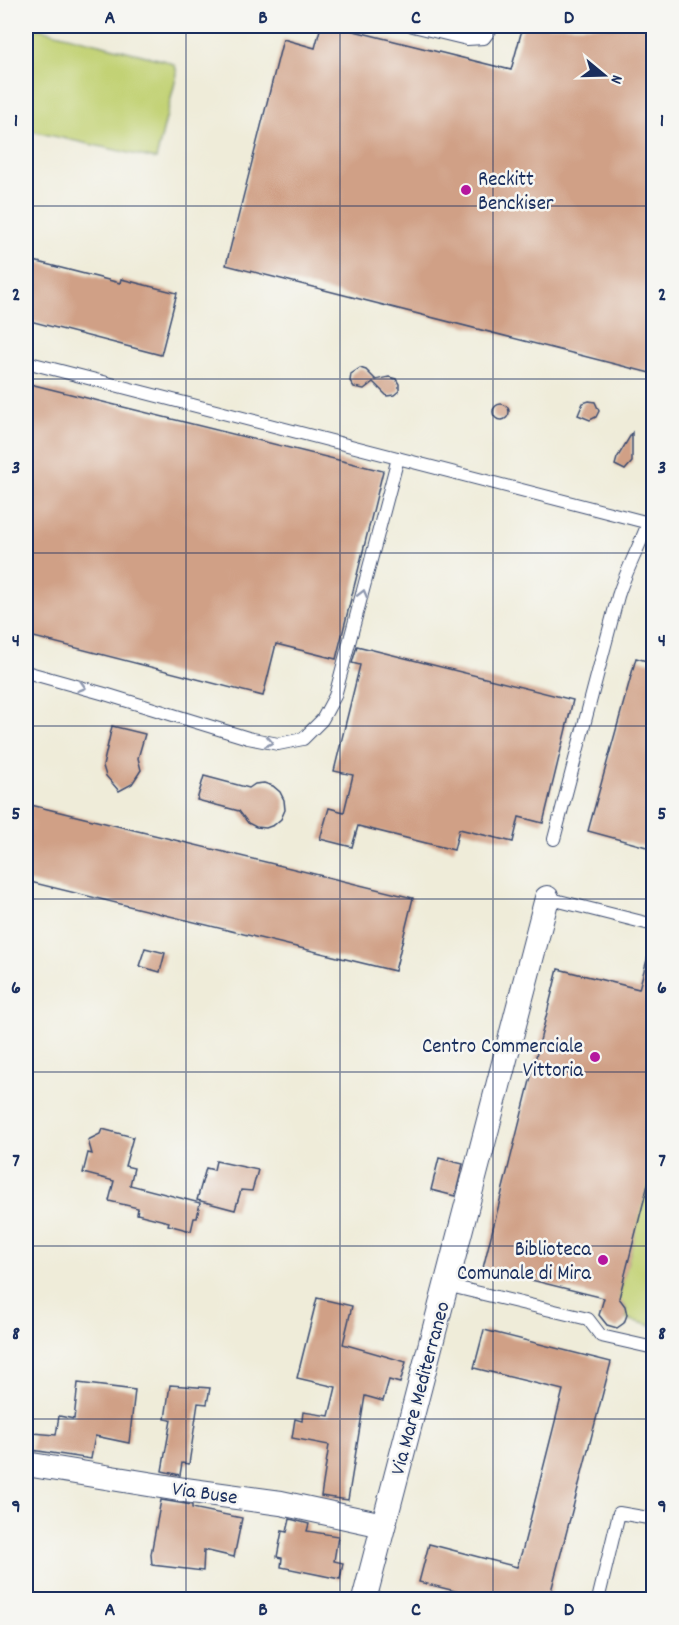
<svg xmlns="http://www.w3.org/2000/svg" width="679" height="1625" viewBox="0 0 679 1625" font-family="Dekko,sans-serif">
<rect width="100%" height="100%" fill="#f6f6f2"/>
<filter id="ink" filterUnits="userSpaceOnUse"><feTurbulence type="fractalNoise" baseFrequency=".0167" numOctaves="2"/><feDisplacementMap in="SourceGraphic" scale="12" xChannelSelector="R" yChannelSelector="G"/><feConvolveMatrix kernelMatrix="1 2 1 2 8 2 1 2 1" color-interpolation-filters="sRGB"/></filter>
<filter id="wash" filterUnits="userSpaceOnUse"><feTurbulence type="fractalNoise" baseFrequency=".008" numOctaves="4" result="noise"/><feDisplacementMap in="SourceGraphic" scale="24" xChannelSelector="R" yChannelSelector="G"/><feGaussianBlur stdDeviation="1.35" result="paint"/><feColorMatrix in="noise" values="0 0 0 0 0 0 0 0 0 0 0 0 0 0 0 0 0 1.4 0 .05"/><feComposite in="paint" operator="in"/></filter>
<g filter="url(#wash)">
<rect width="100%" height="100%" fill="#efecd9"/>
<g fill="#c2d274" stroke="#6e8069" stroke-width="1.5">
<path d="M26,26H36V28L166,61L175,65L177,74L156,159L26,130Z"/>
<path d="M653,1161V1326L626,1319C628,1311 626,1304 618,1301Z"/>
</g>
<g id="blocks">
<g fill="#d0a086">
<path d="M321,26H334L511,70L523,26H654V374L226,265L283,39L315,48Z"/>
<path d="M26,259L120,283L121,279L177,293L161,355L26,320Z"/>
<path d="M360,368L366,370L376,380L389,377L396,379L399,384V391L394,395L387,396L373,382L364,389L354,387L350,381L351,374Z"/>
<path d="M26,383L383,471L336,659L276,644L263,696L26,635Z"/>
<path d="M589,401L595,402L599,411L596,417L590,420L578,415L583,403Z"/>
<circle cx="501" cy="412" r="8"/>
<path d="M632,433V462L625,470L615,465L617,458Z"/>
<path d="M357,646L573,700L543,823L519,817L513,842L459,829L454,850L358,826L352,847L320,839L329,808L344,812L353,775L334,771L360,665L352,663Z"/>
<path d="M636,658L654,663V849L588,831Z"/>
<path d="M112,726L145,734L138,758L141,770L132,784L119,791L106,776L103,766Z"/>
<path d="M204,776L249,788L255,784L264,783L273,786L280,792L284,800L285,810L281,819L274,825L266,828L256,827L248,823L239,811L197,800Z"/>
<path d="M31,805L413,898L395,971L26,881V829Z"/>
<path d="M145,948L165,953L160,972L139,966Z"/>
<path d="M648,956L654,957V1161L619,1298L625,1306L627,1315L624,1323L617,1328L607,1325L599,1315L604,1298L483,1268L558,969L639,989Z"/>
<path d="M102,1129L133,1137L125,1166L134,1168L130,1185L200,1203L197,1218H194L191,1231L168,1225L169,1222L137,1214L138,1208L109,1201L114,1181L83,1173L88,1153L92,1154L88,1140L100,1134Z"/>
<path d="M439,1158L463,1164L455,1196L431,1190Z"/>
<path d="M216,1161L258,1170L252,1191L241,1190L235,1210L197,1200L206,1168L214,1170Z"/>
<path d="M317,1298L352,1306L343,1344L406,1362L400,1383L389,1380L383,1401L365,1396L348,1500L321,1496L329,1445L292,1438L295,1419L302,1421L303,1412L329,1416L336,1387L297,1378Z"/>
<path d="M484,1330L611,1362L549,1599H487L419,1582L429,1544L517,1567L523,1548L563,1390L474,1368Z"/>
<path d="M78,1383L135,1390L129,1443L95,1436L91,1459L32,1450L33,1433L56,1435L59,1416L74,1419Z"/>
<path d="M170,1385L210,1388L207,1404L198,1403L189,1464L182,1463L180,1475L162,1471L171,1420L165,1419Z"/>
<path d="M161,1500L192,1505V1508L242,1518L234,1557L204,1550L203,1571L152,1565L151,1554Z"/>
<path d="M290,1519L309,1524L307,1531L338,1536L334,1561L343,1563L340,1579L281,1567L282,1558L277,1557L282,1531L287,1532Z"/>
</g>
</g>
</g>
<g filter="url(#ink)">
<use href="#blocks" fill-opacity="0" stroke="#3b4b70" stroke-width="1.5"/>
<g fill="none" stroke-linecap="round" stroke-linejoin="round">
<g stroke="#3b4b70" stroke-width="14">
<g id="lane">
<path d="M413,26L467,39L484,38L493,26"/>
<path d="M26,362L649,523"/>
<path d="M26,672L105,694L248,738L278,744L303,739L322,720L335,696L398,458"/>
<path d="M554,839L618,596C628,565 645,537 654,506"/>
<path d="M547,898L654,925"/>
<path d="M446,1285L588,1319L601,1336L654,1348"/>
<path d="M598,1600L619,1513L654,1519"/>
</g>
</g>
<g stroke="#3b4b70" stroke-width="26">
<g id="street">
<path d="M26,1464L185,1490L281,1503L383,1525"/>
<path d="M364,1600L547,898"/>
</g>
</g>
<use href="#lane" stroke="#fff" stroke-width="12"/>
<use href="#street" stroke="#fff" stroke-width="24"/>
</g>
<defs><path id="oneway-chevron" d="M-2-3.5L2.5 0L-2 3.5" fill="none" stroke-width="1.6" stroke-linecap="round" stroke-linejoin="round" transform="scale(1.5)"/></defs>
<g stroke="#8d97ae">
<use href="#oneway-chevron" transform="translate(363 594) rotate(-76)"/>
<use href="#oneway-chevron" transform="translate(82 687) rotate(16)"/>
<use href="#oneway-chevron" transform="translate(269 742) rotate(11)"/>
</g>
</g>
<path fill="none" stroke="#1b2f5e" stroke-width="1.5" stroke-opacity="0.55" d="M186,26V1600M340,26V1600M493,26V1600M26,206H654M26,379H654M26,553H654M26,726H654M26,899H654M26,1072H654M26,1246H654M26,1419H654"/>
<g fill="#b5179e" stroke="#f6f6f2" stroke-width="2">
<circle cx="466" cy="190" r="6"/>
<circle cx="595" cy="1057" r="6"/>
<circle cx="603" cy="1260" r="6"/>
</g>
<g text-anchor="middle" stroke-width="5" stroke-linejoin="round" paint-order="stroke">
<g font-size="21" fill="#1b2f5e" stroke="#f6f6f2" text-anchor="end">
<text x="478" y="185" text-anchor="start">Reckitt<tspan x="478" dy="24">Benckiser</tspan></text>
<text x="583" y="1052">Centro Commerciale<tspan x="583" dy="24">Vittoria</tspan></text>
<text x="591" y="1255">Biblioteca<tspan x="591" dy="24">Comunale di Mira</tspan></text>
</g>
<g font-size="21" fill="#1b2f5e" stroke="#f6f6f2">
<text transform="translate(419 1388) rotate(-75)" y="7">Via Mare Mediterraneo</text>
<text transform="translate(205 1492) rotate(8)" y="7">Via Buse</text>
</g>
</g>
<rect width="679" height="1625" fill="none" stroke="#f6f6f2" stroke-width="66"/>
<g transform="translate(604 75) rotate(109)" stroke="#f6f6f2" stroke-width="4.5" paint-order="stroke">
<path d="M0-4.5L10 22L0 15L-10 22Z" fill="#1b2f5e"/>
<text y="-9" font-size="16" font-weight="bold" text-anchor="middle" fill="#1b2f5e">N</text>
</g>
<rect x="33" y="33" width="613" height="1559" fill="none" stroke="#1b2f5e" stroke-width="2"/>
<g font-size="20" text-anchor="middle" font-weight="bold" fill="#1b2f5e">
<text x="110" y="23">A</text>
<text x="263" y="23">B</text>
<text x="416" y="23">C</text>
<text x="569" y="23">D</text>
<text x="16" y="126">1</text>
<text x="662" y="126">1</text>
<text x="16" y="300">2</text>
<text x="662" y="300">2</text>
<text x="16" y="473">3</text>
<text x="662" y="473">3</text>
<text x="16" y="646">4</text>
<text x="662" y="646">4</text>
<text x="16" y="819">5</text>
<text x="662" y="819">5</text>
<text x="16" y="993">6</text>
<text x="662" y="993">6</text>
<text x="16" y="1166">7</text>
<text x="662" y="1166">7</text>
<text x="16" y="1339">8</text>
<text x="662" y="1339">8</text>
<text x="16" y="1512">9</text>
<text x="662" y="1512">9</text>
<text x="110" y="1615">A</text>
<text x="263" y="1615">B</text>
<text x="416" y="1615">C</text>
<text x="569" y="1615">D</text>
</g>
</svg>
